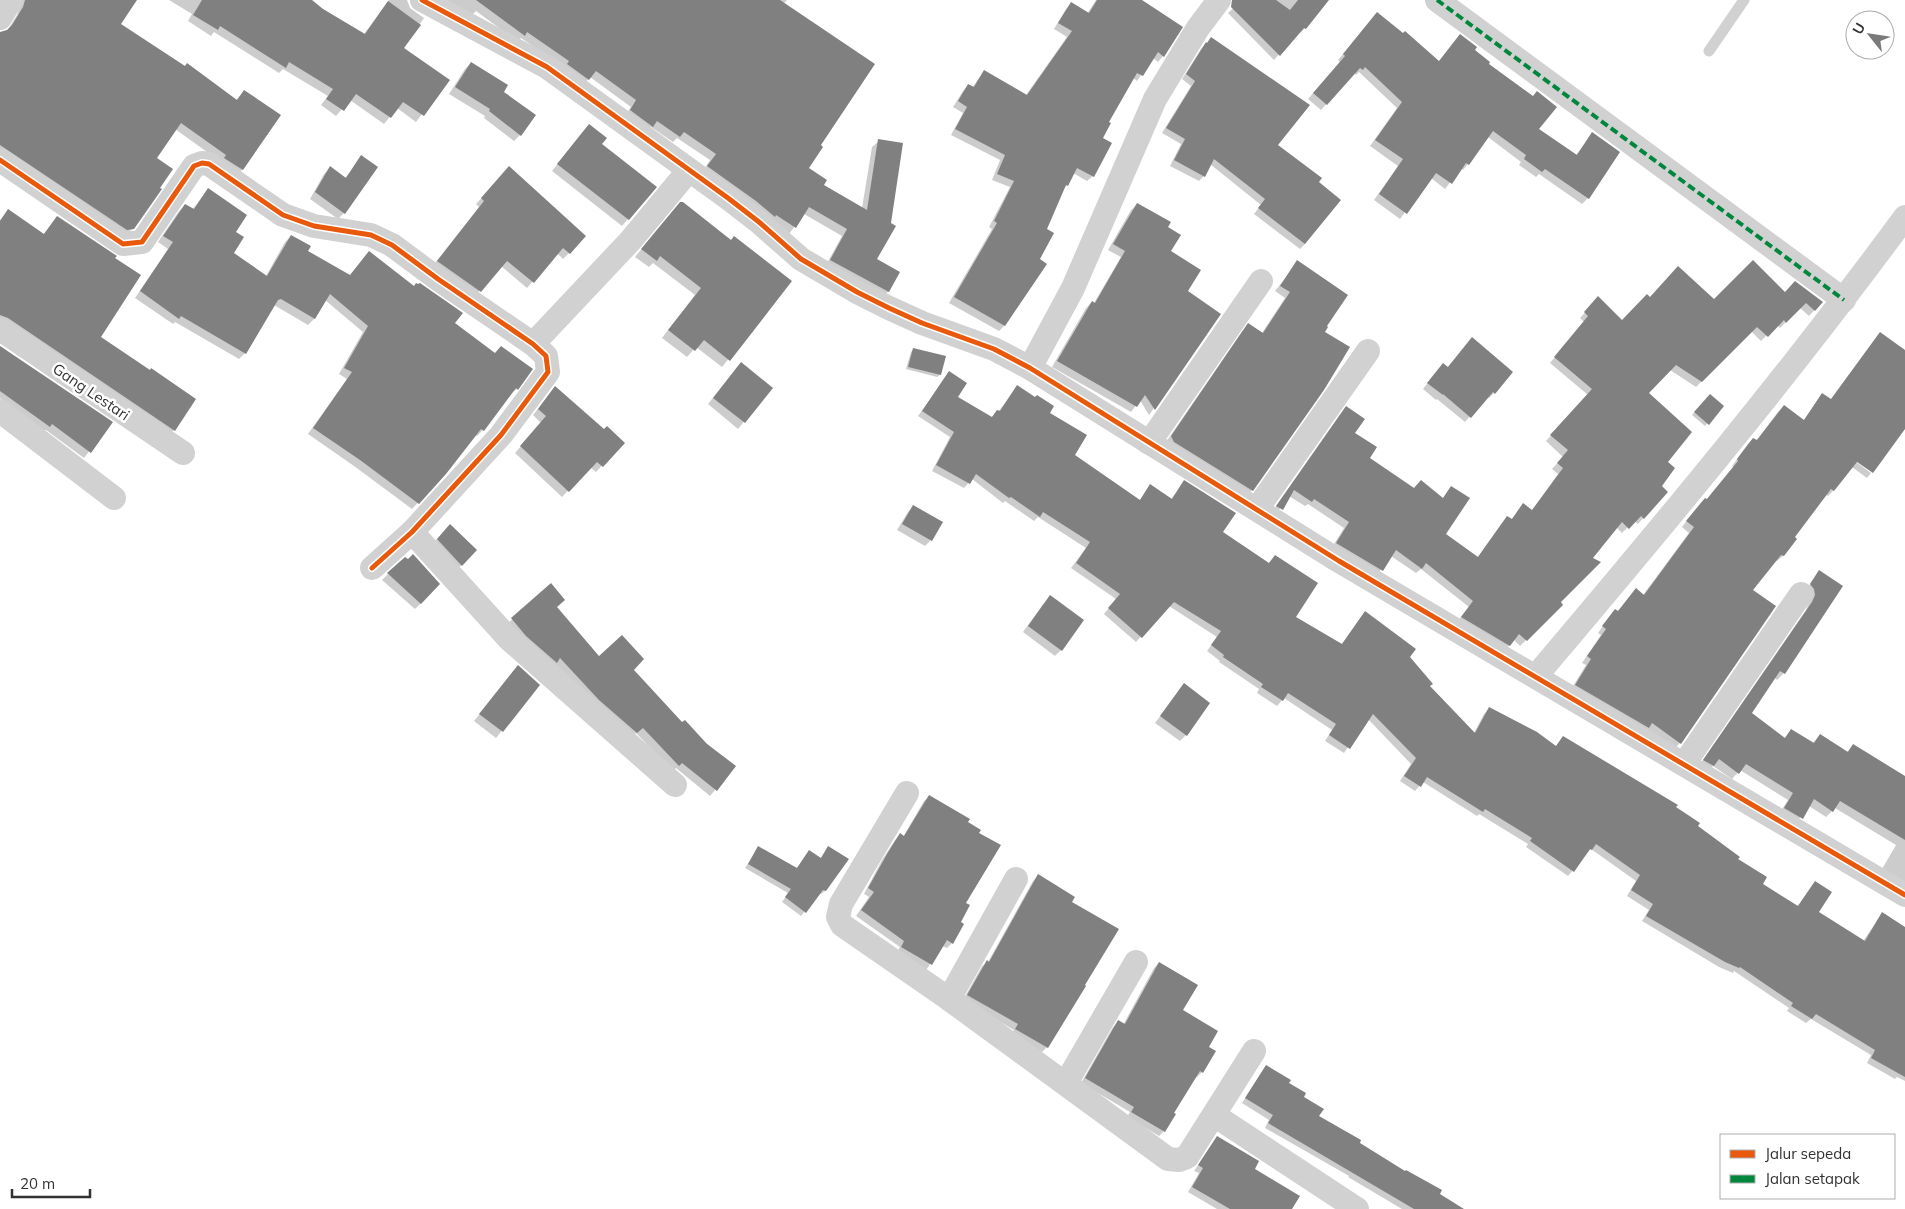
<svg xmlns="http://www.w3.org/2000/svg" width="1905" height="1209" viewBox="0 0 1905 1209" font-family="Mulish,sans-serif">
<rect width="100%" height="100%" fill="#fff"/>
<g fill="#0003">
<path d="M17,0H135L119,24L236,100L245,91L280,116L242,170L235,176L221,162L175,129L155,158L133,228L126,235L0,154V33L7,31L17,15L19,8Z"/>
<path d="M169,0H308L364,34L389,0H407L410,8L424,18L403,48L448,80L416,122L397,108L384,124L350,100L336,116L321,105L328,96L283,69L279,73L214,32L211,36L188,21L192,14Z"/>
<path d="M433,0H787L783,4L820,146L808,169L822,185L862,208L872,147L879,141L875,260L898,273L888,292L881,298L825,267L842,236L804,214L789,234L702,173L710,160L677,138L673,142L651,127L646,132L624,117L631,107L590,77L582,86L564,68L521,38L517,41L476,11L468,19Z"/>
<path d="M1096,0H1140L1163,56L1158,62L1153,58L1137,81L1133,78L1107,122L1101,138L1093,176L1087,181L1073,173L1067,185L1062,190L1045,230L1038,260L1045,264L1004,326L999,331L949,303L992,229L989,227L1010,187L992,180L1000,160L951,135L963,113L953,107L963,91L968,86L972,88L984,71L1026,95L1067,37L1054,29L1066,9L1071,4L1087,14Z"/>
<path d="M1242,0H1327L1305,28L1300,33L1299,32L1274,60L1228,13Z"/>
<path d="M1372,19L1439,62L1473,50L1487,64L1538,129L1575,156L1593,133L1588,198L1582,204L1539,174L1536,177L1519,165L1521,162L1488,137L1468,164L1463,170L1461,168L1445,189L1431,178L1400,219L1374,200L1398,166L1370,146L1397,108L1359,72L1356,75L1354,73L1321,110L1308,99L1340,62L1338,60Z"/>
<path d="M1206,44L1276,145L1317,183L1305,244L1300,249L1254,214L1261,205L1210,164L1204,176L1199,181L1170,166L1181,144L1162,133L1191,86L1182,79L1201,49Z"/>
<path d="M471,63L502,92L520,135L514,141L484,118L485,116L449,94L465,69Z"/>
<path d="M583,132L655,187L622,226L552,171Z"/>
<path d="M362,157L344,213L338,219L310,199L324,174L330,168L345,178Z"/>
<path d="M503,174L569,253L563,259L557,253L527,288L501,266L474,297L432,267L479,207L476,204Z"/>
<path d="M208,190L234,232L232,254L266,276L285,242L291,236L306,251L349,276L453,324L494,354L531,370L517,389L510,394L483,430L477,436L475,435L445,474L412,509L354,466L308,434L347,379L339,374L363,332L325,300L314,319L308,325L274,305L245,353L239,359L175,322L173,324L135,298L168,249L158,242L179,211L185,205L192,210Z"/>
<path d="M1137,205L1166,227L1169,251L1186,292L1220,314L1149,415L1140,400L1131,412L1052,367L1086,308L1092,302L1094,303L1121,257L1108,250L1131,210Z"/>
<path d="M8,211L43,235L57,217L99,337L174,430L167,436L0,323V220Z"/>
<path d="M673,211L730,241L790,282L722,367L696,347L687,357L662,338L695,295L653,263L649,267L635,257Z"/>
<path d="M1298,262L1325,326L1252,490L1246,496L1166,442L1243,330L1262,333L1285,298L1275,291Z"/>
<path d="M1785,293L1822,302L1809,316L1800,308L1780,328L1777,325L1761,341L1751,331L1696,387L1670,370L1647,394L1666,463L1660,487L1643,518L1638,524L1634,521L1622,533L1616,527L1559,602L1562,605L1520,646L1514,640L1504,651L1456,623L1469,607L1421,569L1416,573L1391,556L1376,576L1331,549L1344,528L1308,504L1305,506L1289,496L1276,514L1272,512L1346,408L1354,433L1368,458L1414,489L1442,499L1452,488L1444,534L1477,558L1502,523L1511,520L1523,505L1532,511L1558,474L1552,469L1563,457L1546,441L1588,395L1550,363L1584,322L1580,318L1598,298L1622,321L1650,299L1714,300Z"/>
<path d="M1467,344L1494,393L1489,398L1487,397L1465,422L1437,399L1436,400L1423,389L1438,370L1447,368Z"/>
<path d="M0,346L111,423L84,458L46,430L43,432L0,398Z"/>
<path d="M914,349L944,357L940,375L937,377L906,369L911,352Z"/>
<path d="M1905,352V427L1853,457L1852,459L1871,473L1867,478L1852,467L1833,491L1828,496L1826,495L1793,538L1783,556L1777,561L1776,560L1751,591L1680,743L1675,748L1570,691L1586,665L1582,663L1601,635L1598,633L1610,616L1643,595L1689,533L1682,527L1699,505L1705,499L1706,500L1733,467L1732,466L1747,445L1753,439L1756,441L1778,412L1784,407L1803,421L1823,395L1830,400Z"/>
<path d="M735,370L771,388L738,429L708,404Z"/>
<path d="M949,373L956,398L991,418L997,411L998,412L1017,387L1049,413L1073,455L1139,501L1151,486L1171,499L1184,482L1221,533L1268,564L1275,556L1294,617L1341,645L1365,613L1408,658L1428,687L1474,733L1484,714L1489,709L1555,747L1674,807L1737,860L1761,884L1797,907L1815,882L1818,912L1863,941L1882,914L1905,933V1081L1897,1077L1895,1079L1867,1063L1871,1055L1811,1019L1806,1023L1787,1011L1789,1008L1734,971L1733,973L1719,967L1642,921L1649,910L1627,896L1636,881L1591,849L1568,876L1526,847L1528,844L1479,814L1477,816L1423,782L1415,791L1400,781L1411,764L1368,719L1344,753L1325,741L1332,730L1284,698L1277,706L1257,693L1259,689L1219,662L1220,661L1207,651L1217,637L1169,606L1136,642L1104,614L1116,599L1071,568L1086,548L1038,517L1034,521L1005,501L1003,503L972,479L964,488L932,471L950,437L918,416Z"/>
<path d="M555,387L604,431L623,443L596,472L590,467L562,497L515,453L541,423L533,415Z"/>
<path d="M1710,395L1723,406L1705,426L1692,415Z"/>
<path d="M914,506L931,540L925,546L897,530L908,512Z"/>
<path d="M444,532L475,550L455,572L431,545Z"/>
<path d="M1819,572L1841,586L1784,673L1777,680L1774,677L1750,713L1784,739L1791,731L1812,744L1820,735L1846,753L1853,745L1905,778V882L1882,869L1896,845L1835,808L1826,817L1809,806L1795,824L1779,814L1788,800L1740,770L1732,779L1713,766L1707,772L1698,767L1806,610L1809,602L1805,591Z"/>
<path d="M388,574L421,603L415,609L382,580Z"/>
<path d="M551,585L555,608L599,658L632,670L682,724L735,766L710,796L676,768L673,771L636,733L630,738L506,625Z"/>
<path d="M1044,603L1061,650L1055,656L1023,632Z"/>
<path d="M518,667L538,685L496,738L474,721Z"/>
<path d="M1184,685L1186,735L1180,741L1155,723Z"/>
<path d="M930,796L967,823L965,903L952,943L947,948L942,946L926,970L897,952L900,947L856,916L869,897L864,894L882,860L895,840L900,835L903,837L924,801Z"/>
<path d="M759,848L796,869L809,852L820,859L829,848L825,891L821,894L819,893L801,916L782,902L788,893L745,868Z"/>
<path d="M1038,876L1071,902L1047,1047L1042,1052L1011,1034L1014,1030L963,1000L982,966L988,962L1033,881Z"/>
<path d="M1159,963L1181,1010L1207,1047L1214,1051L1202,1072L1197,1077L1195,1076L1164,1131L1159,1136L1127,1117L1130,1112L1081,1083L1113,1027L1118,1022L1123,1025L1154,968Z"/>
<path d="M1266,1066L1302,1097L1318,1117L1461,1209H1402L1348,1177L1349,1176L1265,1128L1269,1120L1242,1103Z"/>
<path d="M1217,1137L1253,1169L1291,1209H1217L1188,1192L1199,1173L1194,1171Z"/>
</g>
<g fill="#808080">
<path d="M25,0H137L121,24L185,66L187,63L237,100L244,90L281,115L243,170L224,158L226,155L181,123L157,158L173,169L160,188L162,189L134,229L127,230L0,145V32L7,30L12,25L23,7Z"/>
<path d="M202,0H312L323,9L365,34L388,1L421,25L404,48L450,80L424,116L403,102L391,118L356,94L344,111L326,99L333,89L289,62L286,68L220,26L218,30L193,15Z"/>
<path d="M476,0H780L875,64L821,145L823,147L809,168L827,180L824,185L867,210L878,139L903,143L891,223L896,226L877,259L900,272L889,292L830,260L847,229L809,207L796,228L776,215L775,217L756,201L707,166L716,154L684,132L680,137L657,121L653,127L630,110L636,100L596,71L589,80L567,64L569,61L527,32L525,36Z"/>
<path d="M1097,0H1142L1183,27L1164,57L1158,52L1143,76L1137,73L1109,122L1111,123L1103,138L1112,143L1094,177L1077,168L1068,186L1066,185L1047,229L1054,233L1040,259L1047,264L1005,326L954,297L997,223L994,221L1014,181L997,174L1005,155L955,129L967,107L958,101L968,84L974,87L984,70L1027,95L1072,31L1058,23L1071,2L1089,13Z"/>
<path d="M1232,0H1276L1290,10L1298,0H1329L1306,29L1304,28L1280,56L1231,7Z"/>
<path d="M1377,12L1403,33L1405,31L1439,61L1460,34L1477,47L1475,50L1490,62L1489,64L1533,96L1537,91L1557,107L1539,129L1577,155L1592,132L1620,152L1589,199L1545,169L1542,172L1524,159L1526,155L1493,131L1469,165L1466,163L1452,184L1436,173L1407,214L1379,194L1403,159L1375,140L1402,102L1365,67L1363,70L1360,68L1327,105L1313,93L1345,56L1343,54Z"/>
<path d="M1211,37L1310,105L1278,145L1322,178L1319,182L1341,200L1305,244L1258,208L1265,199L1214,159L1205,177L1174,160L1185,139L1166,128L1195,81L1186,74L1206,42L1207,43Z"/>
<path d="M471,62L508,85L504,92L536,115L521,136L489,111L490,109L455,87Z"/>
<path d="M589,124L607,138L602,144L657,187L629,220L557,164Z"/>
<path d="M361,155L378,167L345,214L315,192L330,166L346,178Z"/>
<path d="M509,166L586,236L570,254L563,248L534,283L507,261L481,292L437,261L484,201L481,198Z"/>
<path d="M208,188L247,215L236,232L244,237L234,253L267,276L291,235L311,246L308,251L350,275L369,251L414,286L416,283L418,284L420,283L463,313L455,323L495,353L501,346L533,369L518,390L516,388L484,431L481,429L446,474L419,504L360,460L313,428L352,372L344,368L368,326L330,294L315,319L281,299L278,300L246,354L181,316L179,319L140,291L173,242L163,236L185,204L194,209Z"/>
<path d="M680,202H683L731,240L734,236L792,281L730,361L704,340L695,351L668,330L701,288L660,256L657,261L641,249Z"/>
<path d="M1137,203L1171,222L1168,227L1181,235L1171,251L1201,270L1188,291L1221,314L1155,410L1145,395L1137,407L1057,361L1092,301L1095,303L1125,251L1113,244Z"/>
<path d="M8,209L44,234L57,216L117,256L115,258L141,275L101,337L150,370L151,368L196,399L175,431L8,318L0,315V221Z"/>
<path d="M1297,260L1348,295L1327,326L1328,327L1325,332L1350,347L1324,390L1253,491L1174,442L1171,436L1248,323L1263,333L1290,292L1280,286Z"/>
<path d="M1753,260L1785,292L1795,281L1823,302L1815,311L1806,303L1786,323L1784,320L1768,337L1757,327L1702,382L1676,365L1649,393L1692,432L1668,462L1675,468L1662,486L1668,492L1644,519L1641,516L1629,529L1622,522L1593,558L1601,562L1561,602L1563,605L1527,641L1519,634L1510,646L1461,617L1473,601L1426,563L1422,569L1396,550L1383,571L1336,543L1349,522L1314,499L1312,502L1294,490L1283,510L1276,506L1346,406L1365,419L1355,433L1377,447L1370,458L1414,488L1421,480L1443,498L1451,486L1470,498L1446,534L1478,557L1507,516L1512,519L1523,503L1532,510L1563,468L1557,463L1568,450L1550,435L1592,389L1554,357L1588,316L1584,312L1598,296L1622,320L1647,294L1650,297L1678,266L1714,299Z"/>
<path d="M1880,332L1905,350V429L1873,473L1857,462L1834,491L1831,489L1795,537L1797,539L1784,556L1781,555L1753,590L1776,606L1681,744L1652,723L1649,728L1575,685L1591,659L1587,656L1606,629L1602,626L1615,609L1618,611L1636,588L1644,595L1694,527L1686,521L1705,498L1707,499L1738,461L1737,459L1753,438L1757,440L1784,405L1804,420L1822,393L1831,399Z"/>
<path d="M1472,337L1513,372L1495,394L1493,392L1471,418L1443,394V395L1427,383L1443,363L1448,367Z"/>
<path d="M0,346L113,422L91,453L52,424L50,427L0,391Z"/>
<path d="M913,348L946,356L941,375L908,367Z"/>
<path d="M741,362L773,388L745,423L713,398Z"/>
<path d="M949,371L967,383L958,397L992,417L997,410L1000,411L1017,385L1035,397L1037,395L1054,406L1050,413L1087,435L1075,455L1140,500L1150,484L1172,499L1184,480L1236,513L1223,532L1269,563L1275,555L1318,583L1296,617L1342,644L1365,611L1416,649L1410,657L1433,684L1430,686L1475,733L1489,707L1537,732L1556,746L1563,736L1678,805L1676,807L1700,823L1698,826L1740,857L1738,859L1767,877L1763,884L1798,906L1815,881L1832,892L1819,912L1865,941L1882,912L1905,927V1077L1871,1058L1875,1050L1816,1014L1812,1019L1791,1006L1793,1003L1740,967L1739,968L1725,962L1646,916L1653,904L1631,890L1640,875L1596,844L1592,850L1590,849L1574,872L1530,841L1532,838L1485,809L1483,812L1427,777L1421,787L1404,776L1416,758L1373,714L1350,749L1329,735L1336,724L1288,693L1283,701L1261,687L1263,684L1223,657L1224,655L1211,645L1221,631L1174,602L1142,638L1108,608L1120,594L1076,563L1090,542L1043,512L1040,517L1011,497L1009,498L976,474L970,484L936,465L954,432L922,411Z"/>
<path d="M555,386L604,429L607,426L625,443L603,467L597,462L569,492L520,446L546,416L538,409Z"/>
<path d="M1710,394L1724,406L1709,425L1694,412Z"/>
<path d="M913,505L943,522L932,541L902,524Z"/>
<path d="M450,524L477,550L462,566L437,539Z"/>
<path d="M413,554L440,584L421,604L387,573L405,557L408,559Z"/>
<path d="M1819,570L1843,586L1785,674L1780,671L1752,713L1785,738L1791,729L1814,743L1820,734L1848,752L1853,744L1905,776V840L1840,801L1833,812L1814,799L1803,819L1784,808L1793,793L1746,764L1739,774L1719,759L1714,766L1703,760L1812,602L1815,595L1814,589L1810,584Z"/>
<path d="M551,583L565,600L557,607L599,656L622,635L644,659L634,670L682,722L685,720L707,744L736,766L717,791L682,763L679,766L643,728L637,733L599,700L560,658L557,663L526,636L511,618Z"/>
<path d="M1050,595L1084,620L1062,651L1028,626Z"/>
<path d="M518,665L540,685L503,732L479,714Z"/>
<path d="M1184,683L1210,703L1187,736L1160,716Z"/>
<path d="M929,795L970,819L968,822L981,830L979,833L1001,845L966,903L970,905L961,922L964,924L953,944L947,940L932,965L901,947L904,941L861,910L874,892L868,888L887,854L900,833L904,836Z"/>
<path d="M758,846L797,868L809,850L821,858L828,846L849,859L826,891L823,890L806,913L785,897L791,889L748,864Z"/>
<path d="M1038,874L1075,897L1072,902L1119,929L1085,985L1086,986L1048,1048L1015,1029L1018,1024L967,995L987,960L989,962Z"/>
<path d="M1159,962L1198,985L1183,1010L1218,1031L1209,1047L1216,1051L1203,1073L1200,1071L1174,1113L1176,1114L1165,1132L1131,1112L1134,1107L1085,1078L1118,1020L1125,1024Z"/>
<path d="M1266,1065L1291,1080L1289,1083L1306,1093L1304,1097L1324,1109L1319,1116L1361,1140L1360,1143L1405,1171L1406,1170L1442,1190L1440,1194L1464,1209H1414L1268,1123L1273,1115L1245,1098Z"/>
<path d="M1217,1136L1259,1161L1255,1169L1300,1196L1292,1209H1230L1192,1187L1203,1168L1198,1165Z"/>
</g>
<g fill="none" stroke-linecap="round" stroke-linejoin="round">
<path stroke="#d1d1d1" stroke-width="11" d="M1709,51L1744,0"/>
<g stroke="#d1d1d1" stroke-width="24">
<path d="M422,0L547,67L728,198L759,222L801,259L857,292L889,308L922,323L994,349L1030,368L1339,561L1905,895"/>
<path d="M1437,0L1844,300"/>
<path d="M0,18L11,0"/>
<path d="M0,160L123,244L142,242L194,166L202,163L209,164L283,215L314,226L371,235L392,245L438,279L533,344L546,356L548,372L501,435L412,532L372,568"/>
<path d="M0,329L183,453"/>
<path d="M533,344L631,240L689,170"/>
<path d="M1030,368L1073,288L1155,99L1198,28L1219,0"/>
<path d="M0,411L114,498"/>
<path d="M1149,443L1261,281"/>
<path d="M1257,509L1368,351"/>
<path d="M412,532L509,639L675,785"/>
<path d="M1536,676C1663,526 1789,375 1905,217"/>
<path d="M1684,764L1801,594"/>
<path d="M907,793L841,904L838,917L842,925L949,999L1168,1159L1179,1160L1187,1157L1254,1051"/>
<path d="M949,999L1016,879"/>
<path d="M1066,1083L1136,962"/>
<path d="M1214,1115L1357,1209"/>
</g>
<path stroke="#00873e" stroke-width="4" stroke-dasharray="8 4" stroke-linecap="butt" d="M1437,0L1844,300"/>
<g stroke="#fff" stroke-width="8">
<g id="cycleway">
<path d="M422,0L547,67L728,198L759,222L801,259L857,292L889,308L922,323L994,349L1030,368L1339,561L1905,895"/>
<path d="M0,160L123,244L142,242L194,166L202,163L209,164L283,215L314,226L371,235L392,245L438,279L533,344L546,356L548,372L501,435L412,532L372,568"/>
</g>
</g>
<use href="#cycleway" stroke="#e8590c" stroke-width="5"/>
</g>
<g text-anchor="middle" stroke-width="5" stroke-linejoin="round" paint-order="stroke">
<g font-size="15" fill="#323232" stroke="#fff">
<text transform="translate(91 392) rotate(34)" y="5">Gang Lestari</text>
</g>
</g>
<rect x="1720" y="1134" width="175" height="65" fill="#ffffff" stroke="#adadad"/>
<rect x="1730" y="1150" width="25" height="8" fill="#e8590c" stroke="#adadad"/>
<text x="1765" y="1159" font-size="15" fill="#323232">Jalur sepeda</text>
<rect x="1730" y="1175" width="25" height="8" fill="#00873e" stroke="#adadad"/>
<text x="1765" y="1184" font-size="15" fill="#323232">Jalan setapak</text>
<g transform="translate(1870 35) rotate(300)"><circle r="24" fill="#ffffff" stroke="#adadad"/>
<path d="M0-4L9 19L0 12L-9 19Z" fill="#7a7a7a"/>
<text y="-8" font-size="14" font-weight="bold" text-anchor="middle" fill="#323232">U</text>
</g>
<path d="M12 1189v8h78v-8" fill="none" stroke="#323232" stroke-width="2.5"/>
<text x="20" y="1189" font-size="15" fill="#323232" stroke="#ffffff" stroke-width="4" paint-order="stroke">20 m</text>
</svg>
